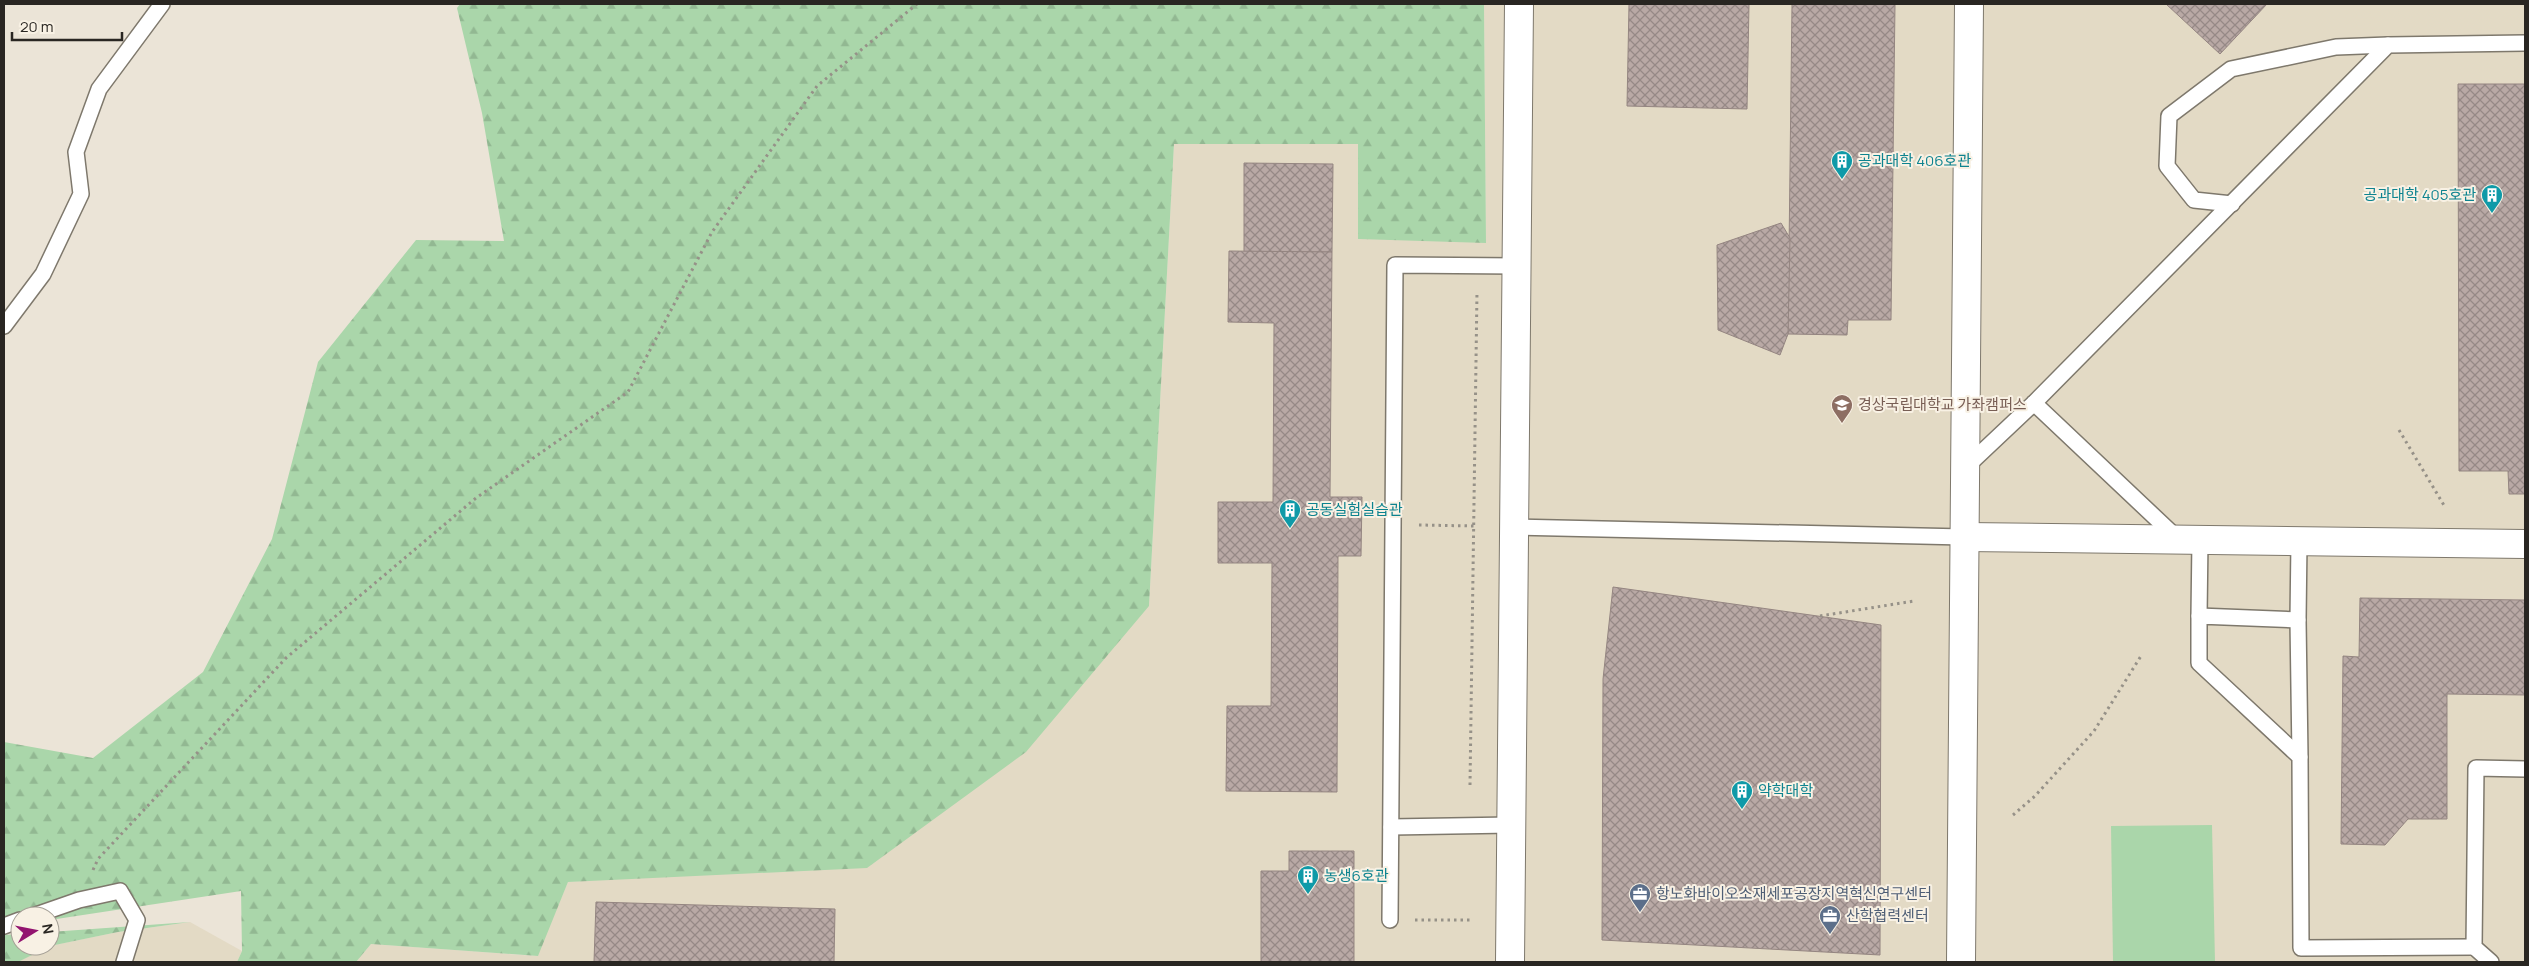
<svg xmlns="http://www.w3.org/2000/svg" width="2529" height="966" viewBox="0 0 2529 966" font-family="Manrope,'Noto Sans KR',sans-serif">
<defs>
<pattern id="forest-firs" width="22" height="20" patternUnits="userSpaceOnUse" patternTransform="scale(1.25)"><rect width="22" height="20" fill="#aad6aa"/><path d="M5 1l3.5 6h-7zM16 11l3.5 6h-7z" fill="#92b892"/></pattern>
<pattern id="building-cross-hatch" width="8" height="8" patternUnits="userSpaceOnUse" patternTransform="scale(1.25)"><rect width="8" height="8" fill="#b9a9a5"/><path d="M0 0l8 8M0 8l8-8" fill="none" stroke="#968986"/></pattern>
</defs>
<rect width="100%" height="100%" fill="#ebe4d7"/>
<g fill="#e3dac5">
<path d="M1484,4H2525V962H356L371,944L537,956L568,882L623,878L1149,606L1174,144H1359L1486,243Z"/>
<path d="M190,922L242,951L237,962H18L44,947L118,932Z"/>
</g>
<path fill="#aad6aa" d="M2212,825L2215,962H2113L2111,826Z"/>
<g fill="url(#forest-firs)">
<path d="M460,4H1484L1486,243L1358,239V144H1174L1149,606L1026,752L867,868L568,882L538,956L371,944L356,962H237L242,951L241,891L50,920V916L4,923V742L93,758L203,672L272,539L318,362L416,240L504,241L482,113L457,8Z"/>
<path d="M190,922L118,932L50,946V932Z"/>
<path d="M20,934V946H50L18,962H4V935Z"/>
</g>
<g fill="url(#building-cross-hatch)" stroke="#948581">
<path d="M1629,4H1749L1747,109L1627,106Z"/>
<path d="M1792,4H1895L1891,320H1848L1847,335L1788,334Z"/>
<path d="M2166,4H2267L2220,54Z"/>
<path d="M2458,84H2525V494H2509L2508,471H2459Z"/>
<path d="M1244,163L1333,164L1332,252H1244Z"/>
<path d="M1781,223L1790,238L1788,334L1780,355L1718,330L1717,245Z"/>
<path d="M1229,251L1332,252L1330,497H1362L1361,556H1338L1337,792L1226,791L1227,706H1271L1272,563H1218V502H1273L1274,323L1228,322Z"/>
<path d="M1613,587L1881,625L1880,955L1602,940L1603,679Z"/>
<path d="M2360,598L2525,600V695L2447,694V819H2408L2385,845L2341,844L2343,656L2359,657Z"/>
<path d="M1289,851H1354V962H1261V871H1289Z"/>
<path d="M596,902L835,909L834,962H594Z"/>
</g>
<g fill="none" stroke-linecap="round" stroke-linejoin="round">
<g stroke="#7e786c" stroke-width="18">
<g id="service">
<path d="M2232,204L2194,200L2167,166L2169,116L2231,69L2336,47L2388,45"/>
<path d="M4,326L43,274L81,194L76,152L99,89L162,4"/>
<path d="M2034,403L2178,539"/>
<path d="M1965,468L2034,403L2388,45L2525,43"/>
<path d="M1514,527L1964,537"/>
<path d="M2299,542L2298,620L2199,616V663L2300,757L2301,948L2474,947"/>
<path d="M2199,616L2200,540"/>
<path d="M2298,620L2300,757"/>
<path d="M1391,827L1511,825"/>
<path d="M33,916L79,900L120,891L137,920L124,962"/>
<path d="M1390,920L1395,265L1517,266"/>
<path d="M4,926L20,920"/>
<path d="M2491,962L2474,947L2476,768L2525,769"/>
</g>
</g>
<g stroke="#7e786c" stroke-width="30">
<g id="minor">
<path d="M1964,537L2525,544"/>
<path d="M1510,962L1519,4"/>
<path d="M1961,962L1969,4"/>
</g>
</g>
<g stroke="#969188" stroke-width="3" stroke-dasharray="2.5 4" stroke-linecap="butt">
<path d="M2399,430L2445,507"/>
<path d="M1419,525L1474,526"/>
<path d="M1820,616L1914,601"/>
<path d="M1470,785L1477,291"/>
<path d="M2013,815L2035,796L2094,731L2141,656"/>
<path d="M93,870L98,859L286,658L476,498L628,392L712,232L817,86L917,4"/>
<path d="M1415,920H1470"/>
</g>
<use href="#service" stroke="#fff" stroke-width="15"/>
<use href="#minor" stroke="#fff" stroke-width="28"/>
</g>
<defs>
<g id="building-pin" transform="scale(1.125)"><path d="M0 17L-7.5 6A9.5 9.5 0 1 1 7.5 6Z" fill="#0f9aa8" stroke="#f8f1e4"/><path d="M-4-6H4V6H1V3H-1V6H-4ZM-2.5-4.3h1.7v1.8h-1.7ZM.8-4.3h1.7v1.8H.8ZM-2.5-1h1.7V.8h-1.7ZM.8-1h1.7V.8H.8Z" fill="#fff"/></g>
<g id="university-pin" transform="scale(1.125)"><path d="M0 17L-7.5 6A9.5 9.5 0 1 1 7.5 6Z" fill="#8d6e63" stroke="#f8f1e4"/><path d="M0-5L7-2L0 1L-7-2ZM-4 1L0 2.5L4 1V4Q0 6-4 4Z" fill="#fff"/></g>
<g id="office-pin" transform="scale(1.125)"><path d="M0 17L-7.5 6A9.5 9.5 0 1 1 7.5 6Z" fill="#5c6f8a" stroke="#f8f1e4"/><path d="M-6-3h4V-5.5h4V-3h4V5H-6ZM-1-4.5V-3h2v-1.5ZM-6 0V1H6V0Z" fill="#fff"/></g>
</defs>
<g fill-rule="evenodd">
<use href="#building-pin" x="1842" y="161"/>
<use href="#building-pin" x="2492" y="195"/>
<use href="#university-pin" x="1842" y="405"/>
<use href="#building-pin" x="1290" y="510"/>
<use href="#building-pin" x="1742" y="791"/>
<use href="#building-pin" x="1308" y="876"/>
<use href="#office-pin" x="1640" y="894"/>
<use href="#office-pin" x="1830" y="916"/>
</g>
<g text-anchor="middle" stroke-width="4" stroke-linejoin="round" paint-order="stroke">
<g font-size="15" fill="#0d838f" stroke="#f8f1e4" text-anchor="start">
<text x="1858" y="166">공과대학 406호관</text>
<text x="2476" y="200" text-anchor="end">공과대학 405호관</text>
<text x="1306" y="515">공동실험실습관</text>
<text x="1758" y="796">약학대학</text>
<text x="1324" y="881">농생6호관</text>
</g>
<g font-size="15" fill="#785e54" stroke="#f8f1e4" text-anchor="start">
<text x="1858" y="410">경상국립대학교 가좌캠퍼스</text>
</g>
<g font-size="15" fill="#4e5e75" stroke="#f8f1e4" text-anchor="start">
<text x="1656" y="899">항노화바이오소재세포공장지역혁신연구센터</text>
<text x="1846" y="921">산학협력센터</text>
</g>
</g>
<rect width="2529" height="966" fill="none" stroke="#292622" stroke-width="10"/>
<g transform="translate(35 931) rotate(80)"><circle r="24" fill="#f8f1e4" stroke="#a5a096"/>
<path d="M0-4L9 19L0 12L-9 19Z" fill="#93146f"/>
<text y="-8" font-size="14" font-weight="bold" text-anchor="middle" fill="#292622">N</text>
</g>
<path d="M12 32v8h110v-8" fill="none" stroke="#292622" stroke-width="2.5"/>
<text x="20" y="32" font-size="15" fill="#292622" stroke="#f8f1e4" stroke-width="4" paint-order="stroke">20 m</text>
</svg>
